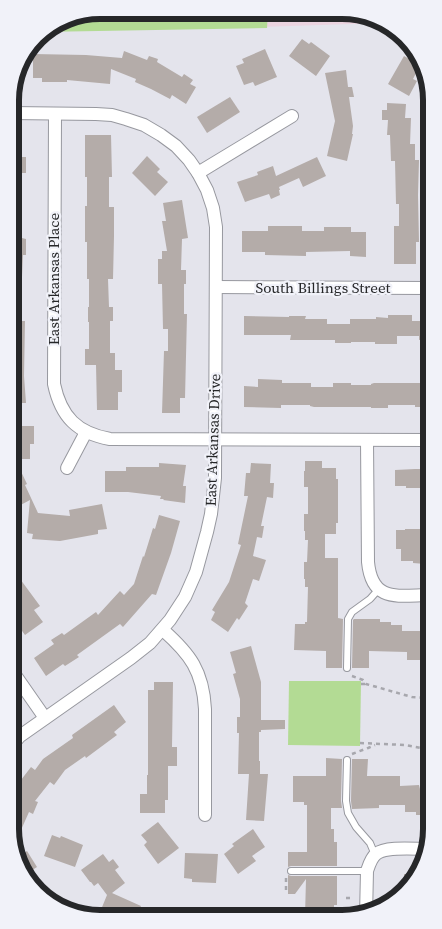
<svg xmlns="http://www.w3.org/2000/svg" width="442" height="929" viewBox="0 0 442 929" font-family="'Source Serif 4',serif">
<rect width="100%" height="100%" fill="#e4e4ec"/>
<path fill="#ebd4e0" d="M260,11L360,12L382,23L260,27Z"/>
<g fill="#b3db94">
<path d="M100,10L268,11L267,28L41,32Z"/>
<path d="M289,681H361L360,746L288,745Z"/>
</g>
<g fill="#b4aca9">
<path d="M302,39L309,44L311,42L330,56L316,76L289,56Z"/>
<path d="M265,49L277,77L255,86L253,82L244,85L236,66L244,63L242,59Z"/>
<path d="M124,51L147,60L149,56L158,59L157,62L182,77L184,74L193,80L190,84L196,87L186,104L172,95L170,99L151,89L135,82L136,79L111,69L110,84L67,80V82H42V78H33V54L86,55L122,58Z"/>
<path d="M404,56L420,65L413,79L417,81L409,96L388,84Z"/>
<path d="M346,70L348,87H352L354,97H349L353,126L352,134H353L347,161L327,156L335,121L325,73Z"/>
<path d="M230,97L240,112L207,133L197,117Z"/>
<path d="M387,103L406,104L405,118H411L410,144H415V160H419L418,195L419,242H416V264H394V226H399V204H396L395,161H391L390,135H387L388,120H382V110H387Z"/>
<path d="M11,135L22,136V157H26V173H22V194H11Z"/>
<path d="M85,135H111L112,177H109V207H114V236L113,279H108L109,307H113V321H110V353H115V370H122V392H118V410H97L96,365H85V349H89V322H88V307H89V279H87V242H85V206H87V177H85Z"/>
<path d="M147,156L160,169L157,172L168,182L155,196L132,173Z"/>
<path d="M317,157L326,176L303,187L299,178L279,187L280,190H279L280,195L271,199L269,194L245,202L237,182L258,175L257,172L273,166L276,176Z"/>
<path d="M182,200L188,238L182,239L181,270H186V284H184V314H187L185,398H180V413H162L164,351H168V329H163L162,284H158V259H162V251H167L162,221H166L163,203Z"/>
<path d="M11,217H22V238L26,239V255H23L22,277H11Z"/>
<path d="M268,226H302V231H324V227H351V232H366V257L350,256V251L306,252V256L265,255V252H242V231H268Z"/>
<path d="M11,300H22V321H25L24,376L26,403H21L22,426H34V444H30V459H15L27,484L25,485L38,513L70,516L69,510L102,504L107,529L98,530V534L60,541L32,539L33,534L27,533L30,500L15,508L12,501Z"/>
<path d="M388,315H412V321H430V339L419,340V336H397V344H375V342H351V343H335V340H290L291,335H244V316L289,317V316H306L305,319H327V324H350V319H376V317L388,318Z"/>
<path d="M258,379L282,380V383H311V387H333V383H351V385H371V384L374,383H430V407H415V405H388V408H371V407H314L310,406V405H281V408L244,407V386L258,387Z"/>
<path d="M305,461H322V468H336V479H338V523H336V534H325V558H338V618L343,619L342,668H326V651L294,650L295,624H305V622H307L308,587H305V579H304V562H307L308,540H305V531H304V514H308V487H304V471H305Z"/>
<path d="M159,463L186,465L183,486H186L185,503L163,500L164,499H160L161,496L128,492H105V471H126V467H159Z"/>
<path d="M251,463L271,464L270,483H274L273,498L267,497L261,526H264L262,538L257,537L253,556L266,560L259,581L253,579L245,603L248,606L239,620L237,618L228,632L211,620L215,612L212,610L229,582L241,545L238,544L248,496H244L246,473H250Z"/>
<path d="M415,469H430V488H406V486H395V470Z"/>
<path d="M159,515L180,521L171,553L156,595L152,594L123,627L120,624L77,655L79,657L65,666L63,664L46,676L34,658L54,644L51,640L62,633L64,635L96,612L98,615L120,591L124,595L134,584L143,556L144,557L153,528L155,529Z"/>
<path d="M405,529H422V533H431V550H425V564L413,563V561H401V549H396V530H405Z"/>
<path d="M12,568L40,606L34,610L43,622L25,635L12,617Z"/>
<path d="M354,619H380V622H391V625H402V631H431V653H429V656H420V660H407V652L369,651V668H352L353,620Z"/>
<path d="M251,646L261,682V720H285V729L261,730V732H259V761H260V774H268L264,821L246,820L249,774H238L239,733H237V717H240V699L233,674L236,673L230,652Z"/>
<path d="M154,682H173L172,747H177V766H168V800H165V813H140V794H147V775H148V690H154Z"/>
<path d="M114,705L126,722L114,732L117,735L86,758L85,756L65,770L54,785L50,782L35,801L38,802L33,814L29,812L21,830L13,826V799L21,780L31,767L35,770L43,759L73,738L72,735Z"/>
<path d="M326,758L342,759L341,801L342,808H331V829H334V842H337V866H291L288,867V852H307V805H304V802H293V776H326Z"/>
<path d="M352,759H368L367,776H400V786L419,785L420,789H429V792H432V815H416V812H405V805H379V808L352,809L351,801Z"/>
<path d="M158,822L179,848L158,864L144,845L147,842L141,835Z"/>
<path d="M253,829L265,847L252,856L256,861L238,874L224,854L234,846L232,844Z"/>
<path d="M52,835L60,838L61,836L83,845L75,867L44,856Z"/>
<path d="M27,851L37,867L26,874L16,858Z"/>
<path d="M185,853L218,854L216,883L192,882V879L184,878Z"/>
<path d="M103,854L109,862L113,859L119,867L115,870L125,883L112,893L141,906L136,917H98L107,895L98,883L94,886L91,882H90L81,870Z"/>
<path d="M404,874H417L413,884L404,890Z"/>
<path d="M288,875L291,876H337V905H334V915L305,916L306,879L295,894H288Z"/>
</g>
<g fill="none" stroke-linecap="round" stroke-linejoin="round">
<g stroke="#97989f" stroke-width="8">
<g id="lane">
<path d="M347,668L348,619L352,612L370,599L378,590"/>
<path d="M347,760L346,801L348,813L356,827L370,843L375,855"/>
<path d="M291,871H367"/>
</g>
</g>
<g stroke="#97989f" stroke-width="14">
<g id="street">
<path d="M11,113L96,114L112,115L126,119L144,125L161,135L176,146L189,160L198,173L207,190L213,208L216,227L215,478L211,514L207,532L196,572L185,597L170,620L150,643L131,658L20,736L13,744"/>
<path d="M55,114L54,384C61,417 77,433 110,439L430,440"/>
<path d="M198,173L292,116"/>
<path d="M216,287L430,288"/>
<path d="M367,440L368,562C372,604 399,595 431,595"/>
<path d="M67,468L86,432"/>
<path d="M163,630C190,654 203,671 205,709V815"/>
<path d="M13,672L45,718"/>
<path d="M366,916L367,871C369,865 371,858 376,854C386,846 414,849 427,849"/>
</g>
</g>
<g stroke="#a7a7ad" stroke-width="2.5" stroke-dasharray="4 4" stroke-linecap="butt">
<path d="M352,676L363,680L366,684L412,697L431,698"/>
<path d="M361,684H366"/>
<path d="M360,743L405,745L421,748L431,749"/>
<path d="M352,754L368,748L375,745"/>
<path d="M286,878V890"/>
<path d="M346,898H354"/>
</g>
<use href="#lane" stroke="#fff" stroke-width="6"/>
<use href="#street" stroke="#fff" stroke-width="12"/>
</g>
<g text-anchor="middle" stroke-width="4.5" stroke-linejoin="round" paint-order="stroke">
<g font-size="15" fill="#262729" stroke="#f1f2f9">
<text transform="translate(54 279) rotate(-90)" y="5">East Arkansas Place</text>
<text x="323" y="293">South Billings Street</text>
<text transform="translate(213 440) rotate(-88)" y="5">East Arkansas Drive</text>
</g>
</g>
<path d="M0 0H442V929H0ZM100 19H342A81 81 0 0 1 423 100V829A81 81 0 0 1 342 910H100A81 81 0 0 1 19 829V100A81 81 0 0 1 100 19Z" fill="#f1f2f9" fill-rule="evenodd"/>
<path fill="none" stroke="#262729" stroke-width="6" d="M100 19H342A81 81 0 0 1 423 100V829A81 81 0 0 1 342 910H100A81 81 0 0 1 19 829V100A81 81 0 0 1 100 19Z"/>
</svg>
